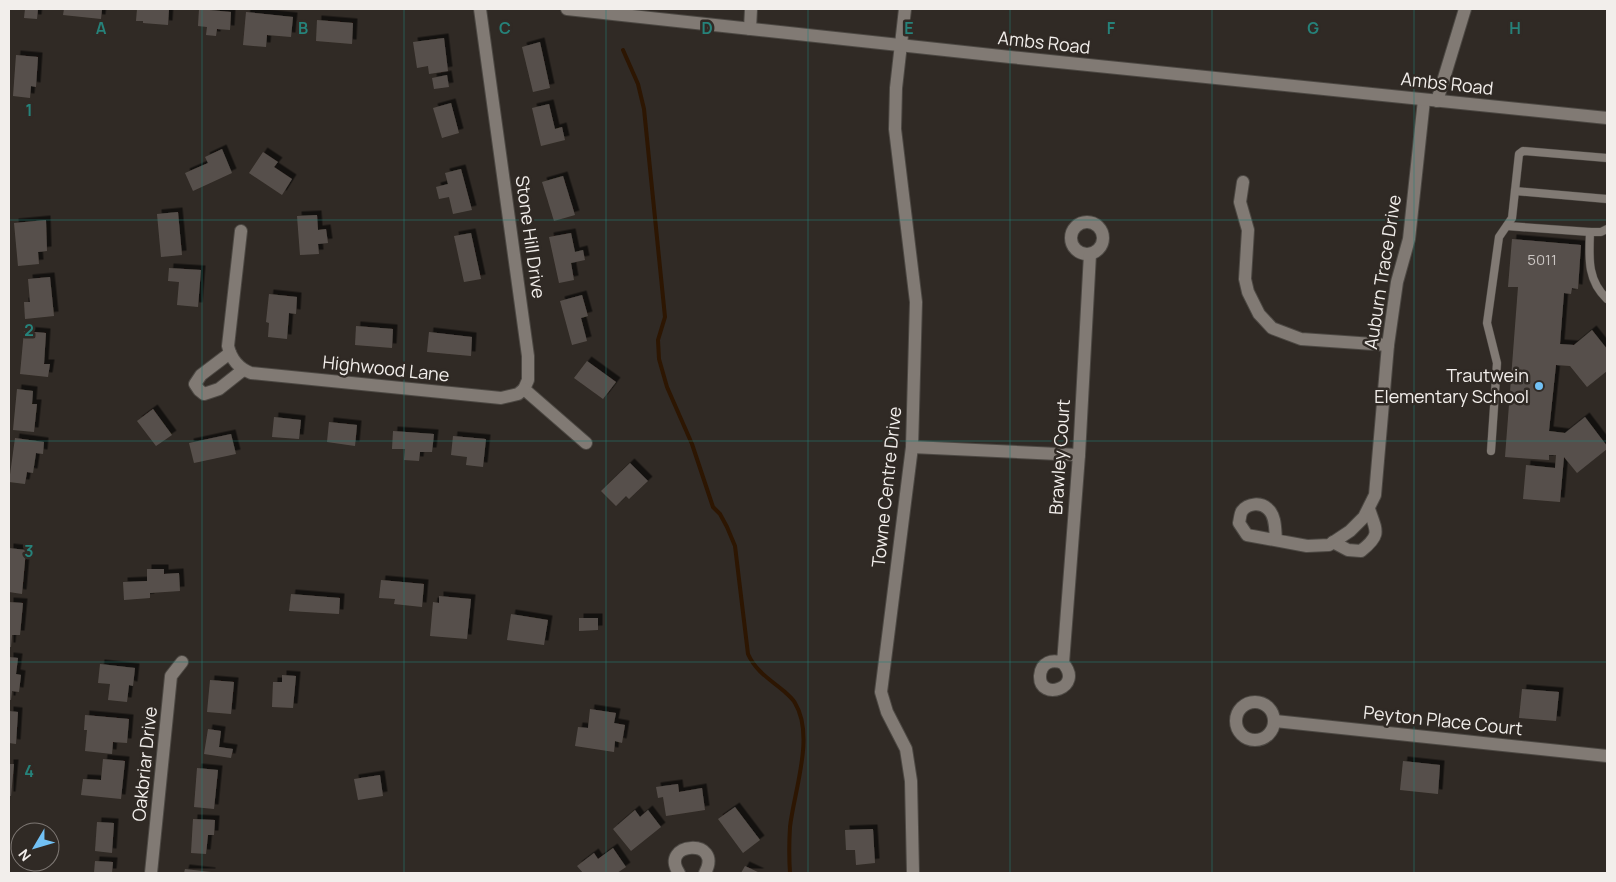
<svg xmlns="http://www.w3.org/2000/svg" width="1616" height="882" viewBox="0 0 1616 882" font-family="Manrope,sans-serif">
<defs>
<filter id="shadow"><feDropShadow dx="4.5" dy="-4.5" stdDeviation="0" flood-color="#0009"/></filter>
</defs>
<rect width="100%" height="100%" fill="#302a25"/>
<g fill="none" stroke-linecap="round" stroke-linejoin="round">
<path stroke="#2d1602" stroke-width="4" d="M623,50L638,84L644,109L665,317L658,340L659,359L667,387L692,444L713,507L720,514L727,527L735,546L748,654C756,672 771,680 785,692C788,695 793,699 795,703C815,736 794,791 790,827C789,843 789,858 790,873"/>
</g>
<g fill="#57504b" filter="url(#shadow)">
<path d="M25,9H38L37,19L24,18Z"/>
<path d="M64,9H102L101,19L63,15Z"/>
<path d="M137,9H169L168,25L143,23V21H136Z"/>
<path d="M199,9L231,12L230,30L217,29L216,36L206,35L207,27L198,26Z"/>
<path d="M246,12L293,17L291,37L267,35L266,47L243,45Z"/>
<path d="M317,20L353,23L352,44L316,41Z"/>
<path d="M444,38L448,71L429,74L428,66L417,68L413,42Z"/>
<path d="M540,42L550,88L533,92L522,47Z"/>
<path d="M16,55L38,57L36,87L31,86L30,98L13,96Z"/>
<path d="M447,75L449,87L434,89L432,78Z"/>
<path d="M451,103L459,133L442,138L433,108Z"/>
<path d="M549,104L555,129L562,127L565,140L541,146L532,108Z"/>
<path d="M222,149L232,173L193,191L185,173L208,163L205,157Z"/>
<path d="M263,152L278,162L274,167L292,179L282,195L249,173Z"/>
<path d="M461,169L472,210L453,214L449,197L439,199L436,187L448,184L445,173Z"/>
<path d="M563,176L575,215L554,221L542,182Z"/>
<path d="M178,212L182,255L161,257L157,214Z"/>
<path d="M317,215L318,230L326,229L328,243L318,244L319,254L300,255L297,216Z"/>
<path d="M46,220L47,251L38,252L39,264L18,266L14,223Z"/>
<path d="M471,233L481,279L464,282L454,236Z"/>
<path d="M571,233L575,252L583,250L585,260L571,263L574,280L559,283L549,237Z"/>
<path d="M1512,239L1581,245L1578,289L1572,288L1571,294L1564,293L1560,344L1574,345L1592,330L1607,349V371L1587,387L1570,366L1556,365L1549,431L1565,433L1585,417L1607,446V449L1577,473L1564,457L1560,502L1523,499L1526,465L1555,468L1556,455H1549V460L1505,457L1518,287H1508Z"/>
<path d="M169,268L201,270L198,307L177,305L179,282L168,281Z"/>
<path d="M50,277L54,316L25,319L24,302H30L28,279Z"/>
<path d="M269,294L297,297L296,314L289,313L287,339L268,337L269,323L266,322Z"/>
<path d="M582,295L588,316L581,318L587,341L572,345L560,301Z"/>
<path d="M356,326L393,329L392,348L355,345Z"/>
<path d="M24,331L46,333L44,364H50L48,377L20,374Z"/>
<path d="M429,332L472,337L471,356L427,352Z"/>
<path d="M587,361L616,382L603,399L574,378Z"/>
<path d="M17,389L33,391L32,404H37L34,432L13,430Z"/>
<path d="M153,409L172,435L156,446L137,421Z"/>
<path d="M274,417L301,420L299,439L272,437Z"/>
<path d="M329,422L357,425L355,446L327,442Z"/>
<path d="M393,431L434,434L432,452H420L419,461L404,460L405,449H392Z"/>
<path d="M231,434L236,454L194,463L189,443Z"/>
<path d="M453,436L486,439L483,467L466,465L467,457L451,455Z"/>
<path d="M15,438L44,442L43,454L36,453L33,473L27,472L25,484L9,482Z"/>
<path d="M630,463L648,481L629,499L626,496L616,506L601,491Z"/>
<path d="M9,548L26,550L22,594L9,592Z"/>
<path d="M147,569H164V574L179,573L180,591L150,593V598L124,600L123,582L147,581Z"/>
<path d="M381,580L424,584L422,607L394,604L395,599L379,598Z"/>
<path d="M291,594L340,598L339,614L289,611Z"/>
<path d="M439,596L471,599L467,639L430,636L433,602L439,603Z"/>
<path d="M9,602L23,603L20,635H12L11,647H9Z"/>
<path d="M511,614L548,620L544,645L507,640Z"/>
<path d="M579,618H598V630L579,631Z"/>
<path d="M9,657L18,658L16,674L21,675L19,692L12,691L11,700H9Z"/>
<path d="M100,664L135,668L133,686L129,685L127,702L108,700L110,684L98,683Z"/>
<path d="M282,675L296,676L293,708L272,707L273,682H282Z"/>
<path d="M210,680L234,682L231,714L207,712Z"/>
<path d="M1522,689L1559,692L1556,721L1519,718Z"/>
<path d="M590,709L616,713L614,723L625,725L622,743L615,741L614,752L575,746L578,727L588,728Z"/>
<path d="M9,711L18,712L16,744L9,743Z"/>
<path d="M85,715L129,719L127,743L113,742L112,754L85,751L87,730H84Z"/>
<path d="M208,729L221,731L219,747L233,749L231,758L204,754Z"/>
<path d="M103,759L125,761L121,799L81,795L83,779L101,780Z"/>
<path d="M1403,761L1440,765L1438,794L1400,790Z"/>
<path d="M9,764H14L11,796H9Z"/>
<path d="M197,768L218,770L214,809L194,807Z"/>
<path d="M380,775L383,796L358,800L354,779Z"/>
<path d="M678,784L679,792L702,788L705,810L666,816L663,797L658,798L656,787Z"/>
<path d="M735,807L760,840L743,853L718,819Z"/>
<path d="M635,810L640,817L648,810L661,827L631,851L613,829Z"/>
<path d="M193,819L215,820L214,835H208L206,854L191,853Z"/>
<path d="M97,822L114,823L112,853L95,851Z"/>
<path d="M873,829L875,863L856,865L855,850H846L845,830Z"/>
<path d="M613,848L626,867L617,873H583L577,866L594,853L598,859Z"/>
<path d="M95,861L113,862L112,873H94Z"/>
<path d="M745,866L760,873H741Z"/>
<path d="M185,869L211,872V873H184Z"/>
</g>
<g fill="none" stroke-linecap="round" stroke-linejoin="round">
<g stroke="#4c4843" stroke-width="9">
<g id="service">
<path d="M1515,191L1607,199"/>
<path d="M1507,226L1590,232H1601L1607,229"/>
<path d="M1590,232C1589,258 1587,280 1607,299"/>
<path d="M1491,451L1497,363L1487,323L1499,237L1512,218L1519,154L1523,151L1607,158"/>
</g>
</g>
<g stroke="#4c4843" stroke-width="14">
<g id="minor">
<path d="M480,9L528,356V380L524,389L586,443"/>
<path d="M905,9L896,88L895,129L916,302L912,447L881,692L887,712L906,749L911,781L913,873"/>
<path d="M750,29L751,9"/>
<path d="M1437,101L1465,9"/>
<path d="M1243,182L1240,202L1248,230L1245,279L1248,292L1259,314L1272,328L1301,339L1388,345"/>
<circle cx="1087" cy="238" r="16"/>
<path d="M241,231L228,346C231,359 238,368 251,373L501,398L518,394L524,389"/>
<path d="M230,353L201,375L195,384L199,390L204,394L219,389L243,370"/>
<path d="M912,447L1079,455"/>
<path d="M1276,540C1275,530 1276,516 1268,509C1261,502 1248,503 1242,511C1240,514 1240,519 1239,523L1247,535L1307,546L1329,545L1350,531L1364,517L1375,495L1388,345L1397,282L1409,239L1424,100"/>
<path d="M1333,542L1348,550L1361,551C1381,535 1377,532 1369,509"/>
<path d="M1063,663C1052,659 1041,662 1040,676C1039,702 1085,688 1063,663L1079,455L1090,254"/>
<circle cx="1255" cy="721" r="19"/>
<path d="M1275,721L1607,756"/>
<path d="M151,873L171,676L182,662"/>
<path d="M679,873C658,842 724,837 705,873"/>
</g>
</g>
<g stroke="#4c4843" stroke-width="14">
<path id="tertiary" d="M567,9L1010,57L1607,118"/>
</g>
<use href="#service" stroke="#817a74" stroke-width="8"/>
<use href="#minor" stroke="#817a74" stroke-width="12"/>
<use href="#tertiary" stroke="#817a74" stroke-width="12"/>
</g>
<path fill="none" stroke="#26827a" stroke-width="1" stroke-opacity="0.55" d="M202,9V873M404,9V873M606,9V873M808,9V873M1010,9V873M1212,9V873M1414,9V873M9,220H1607M9,441H1607M9,662H1607"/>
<circle fill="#72c1f5" stroke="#302a25" stroke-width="2" cx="1539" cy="386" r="5"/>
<g text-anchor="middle" stroke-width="5" stroke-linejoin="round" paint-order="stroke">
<g font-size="15" fill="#cbc6c3">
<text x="1542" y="265">5011</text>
</g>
<g font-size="18" fill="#f2eeeb" stroke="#302a25">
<text transform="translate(1044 43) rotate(6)" y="6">Ambs Road</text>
<text transform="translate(1447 84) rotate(6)" y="6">Ambs Road</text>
<text transform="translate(530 237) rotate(82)" y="6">Stone Hill Drive</text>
<text transform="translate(1383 272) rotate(-81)" y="6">Auburn Trace Drive</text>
<text transform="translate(386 369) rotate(6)" y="6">Highwood Lane</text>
<text transform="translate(1060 457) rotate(-86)" y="6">Brawley Court</text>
<text transform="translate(887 487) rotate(-84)" y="6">Towne Centre Drive</text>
<text transform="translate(1443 721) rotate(6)" y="6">Peyton Place Court</text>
<text transform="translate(145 764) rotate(-84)" y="6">Oakbriar Drive</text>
</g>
<g font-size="18" fill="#f2eeeb" stroke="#302a25" text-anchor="end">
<text x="1529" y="382">Trautwein<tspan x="1529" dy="21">Elementary School</tspan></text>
</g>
</g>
<g font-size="16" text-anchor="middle" font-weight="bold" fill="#26827a" stroke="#302a25" stroke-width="5" stroke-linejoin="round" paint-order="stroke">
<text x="101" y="34">A</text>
<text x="303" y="34">B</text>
<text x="505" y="34">C</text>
<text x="707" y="34">D</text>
<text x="909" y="34">E</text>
<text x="1111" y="34">F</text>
<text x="1313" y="34">G</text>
<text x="1515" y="34">H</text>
<text x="29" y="116">1</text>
<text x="29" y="336">2</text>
<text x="29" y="557">3</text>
<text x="29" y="777">4</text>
</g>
<rect width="1616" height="882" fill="none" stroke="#f2eeeb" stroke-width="20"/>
<g transform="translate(35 847) rotate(232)"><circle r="24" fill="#302a25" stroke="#7e7874"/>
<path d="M0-4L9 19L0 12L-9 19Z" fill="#72c1f5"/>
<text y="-8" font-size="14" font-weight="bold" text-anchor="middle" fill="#f2eeeb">N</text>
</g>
</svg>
